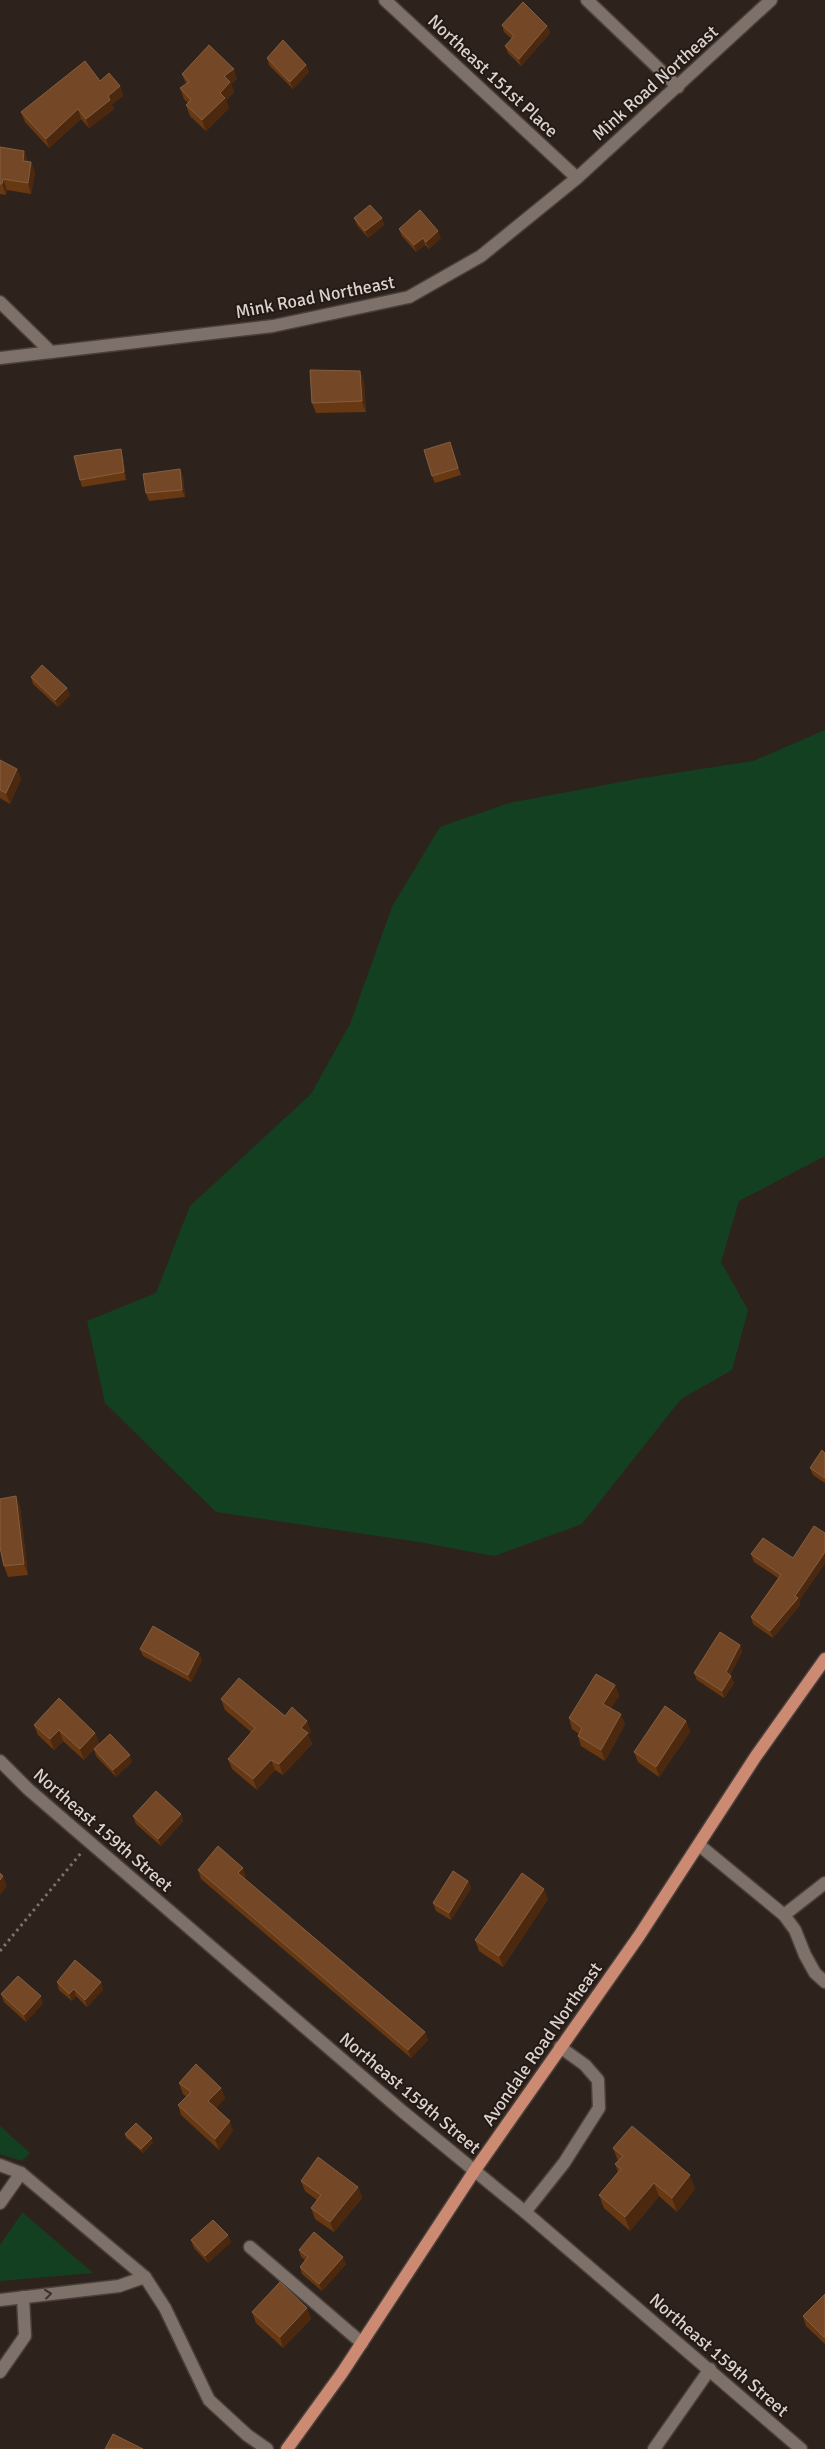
<svg xmlns="http://www.w3.org/2000/svg" width="825" height="2449" viewBox="0 0 825 2449" font-family="Signika,sans-serif">
<rect width="100%" height="100%" fill="#2e231c"/>
<g fill="#134020">
<path d="M825,730V1156L739,1201L721,1262L748,1310L732,1370L681,1399L582,1524L494,1556L419,1542L216,1512L105,1403L87,1321L156,1293L190,1206L311,1094L350,1024L392,907L440,827L509,803L637,779L753,761Z"/>
<path d="M0,2126L30,2153L22,2161L0,2154Z"/>
<path d="M22,2213H23L93,2273L0,2281V2245Z"/>
</g>
<g fill="none" stroke-linecap="round" stroke-linejoin="round">
<g stroke="#493f3b" stroke-width="15">
<g id="minor">
<path d="M385,0L577,178"/>
<path d="M587,0L678,87"/>
<path d="M0,302L51,352"/>
<path d="M0,358L273,326L409,297L481,256L577,178L771,0"/>
<path d="M0,1761L28,1789L402,2111L525,2212L801,2449"/>
<path d="M699,1845L784,1915L795,1930L805,1955L815,1973L825,1982"/>
<path d="M784,1915L825,1883"/>
<path d="M0,2165L21,2173L145,2277L165,2308L209,2400L247,2435L267,2449"/>
<path d="M0,2203L21,2173"/>
<path d="M525,2212L564,2163L599,2108L598,2080L585,2065L560,2047"/>
<path d="M250,2247L362,2343"/>
<path d="M0,2300L119,2286L145,2277"/>
<path d="M0,2372L25,2336L23,2297"/>
<path d="M654,2449L710,2369"/>
</g>
</g>
<g stroke="#493f3b" stroke-width="15">
<path id="major" d="M287,2449L342,2373L475,2170L639,1936L756,1756L825,1659"/>
</g>
<path stroke="#7e746e" stroke-width="3" stroke-dasharray="2.5 4" stroke-linecap="butt" d="M0,1951L81,1853"/>
<use href="#minor" stroke="#7e7169" stroke-width="12"/>
<use href="#major" stroke="#cb8a71" stroke-width="12"/>
</g>
<g fill="#683812">
<path d="M502,25L547,26L550,33L521,66L508,53L505,46L512,39L504,32Z"/>
<path d="M267,58L306,65L309,72L293,89L269,65Z"/>
<path d="M182,74L237,79L231,84L234,92L226,101L229,108L206,131L190,116L186,105L188,103L184,99L180,88L186,84Z"/>
<path d="M100,81L120,86L123,96L112,104L114,109L89,128L81,119L49,148L25,122L21,112Z"/>
<path d="M0,147L24,151L28,162H31L35,173L31,194L7,190L6,195L0,194Z"/>
<path d="M354,218H382L384,225L368,238L357,225Z"/>
<path d="M399,229L441,238L429,249L425,245L416,252L402,236Z"/>
<path d="M360,371L364,382L366,412L316,413L312,403Z"/>
<path d="M452,449L461,475L435,483L432,476Z"/>
<path d="M123,456L126,480L82,487L80,480Z"/>
<path d="M180,469L183,477L185,497L149,501L146,493Z"/>
<path d="M31,677L67,688L70,695L58,707L33,684Z"/>
<path d="M0,760L17,769L21,779L10,804L0,798Z"/>
<path d="M825,1453V1483L813,1475L810,1468Z"/>
<path d="M16,1496L20,1507L28,1575L8,1577L4,1566L0,1549V1499Z"/>
<path d="M825,1533V1563L799,1601L800,1605L773,1638L753,1624L751,1617L778,1578L754,1562L751,1554L793,1558Z"/>
<path d="M740,1645L742,1652L730,1675L734,1683L724,1698L697,1680L694,1673Z"/>
<path d="M140,1649L199,1653L202,1660L191,1682L143,1656Z"/>
<path d="M615,1685L619,1696L611,1708L625,1724L605,1761L581,1746L578,1736L579,1734L572,1729L569,1718Z"/>
<path d="M221,1699L307,1721L311,1732L308,1735L312,1744L283,1775L275,1770L257,1790L232,1769L228,1759L251,1732L225,1710Z"/>
<path d="M686,1721L690,1732L659,1777L638,1762L634,1752Z"/>
<path d="M34,1725L95,1733L99,1743L132,1762L116,1777L96,1756L94,1749L84,1760L63,1741L54,1750L38,1735Z"/>
<path d="M181,1814L183,1821L161,1846L136,1824L133,1816Z"/>
<path d="M198,1870L246,1876L244,1878L425,2032L428,2040L411,2058L201,1879Z"/>
<path d="M468,1881L471,1888L451,1920L436,1911L433,1903Z"/>
<path d="M548,1899L503,1967L479,1951L475,1940Z"/>
<path d="M57,1982H101L103,1990L87,2007L76,1996L72,2001L59,1990Z"/>
<path d="M1,1994L43,2003L26,2022L4,2002Z"/>
<path d="M179,2083L221,2088L225,2098L216,2108L233,2131L219,2150L181,2115L178,2105L187,2097L183,2094Z"/>
<path d="M125,2134L153,2142L143,2153L126,2138Z"/>
<path d="M613,2148L695,2189L677,2212L659,2196L630,2231L604,2208L599,2195L618,2172L615,2164L618,2161Z"/>
<path d="M301,2181L358,2187L362,2198L334,2232L315,2219L311,2208L317,2200L305,2191Z"/>
<path d="M191,2240L231,2242L208,2263L194,2248Z"/>
<path d="M299,2250L346,2264L322,2291L302,2274L300,2267L305,2260L301,2257Z"/>
<path d="M825,2294V2344L806,2326L803,2316Z"/>
<path d="M307,2308L311,2319L283,2348L256,2323L252,2312Z"/>
</g>
<g fill="#4b280e">
<path d="M547,26L550,33L521,66L519,59Z"/>
<path d="M306,65L309,72L293,89L290,82Z"/>
<path d="M234,69L237,79L231,84L234,92L226,101L229,108L206,131L202,120L220,93L224,76Z"/>
<path d="M120,86L123,96L112,104L114,109L89,128L86,119L108,96Z"/>
<path d="M78,109L81,119L49,148L46,139Z"/>
<path d="M24,151L28,162L23,161Z"/>
<path d="M31,162L35,173L31,194L28,183Z"/>
<path d="M3,179L7,190L6,195L2,184Z"/>
<path d="M382,218L384,225L368,238L365,231Z"/>
<path d="M438,231L441,238L429,249L426,242Z"/>
<path d="M423,238L425,245L416,252L414,245Z"/>
<path d="M360,371L364,382L366,412L362,401Z"/>
<path d="M121,449L123,456L126,480L124,472Z"/>
<path d="M180,469L183,477L185,497L182,490Z"/>
<path d="M67,688L70,695L58,707L55,700Z"/>
<path d="M17,769L21,779L10,804L6,793Z"/>
<path d="M16,1496L20,1507L28,1575L24,1564Z"/>
<path d="M825,1552V1563L799,1601L800,1605L773,1638L770,1631L795,1596Z"/>
<path d="M740,1645L742,1652L728,1679L726,1672Z"/>
<path d="M199,1653L202,1660L191,1682L188,1675Z"/>
<path d="M731,1676L734,1683L724,1698L722,1691Z"/>
<path d="M615,1685L619,1696L607,1714L603,1704Z"/>
<path d="M621,1714L625,1724L605,1761L601,1750Z"/>
<path d="M307,1721L311,1732L308,1735L312,1744L283,1775L279,1764L301,1728Z"/>
<path d="M686,1721L690,1732L659,1777L656,1767Z"/>
<path d="M59,1730L63,1741L54,1750L50,1739Z"/>
<path d="M95,1733L99,1743L84,1760L80,1749Z"/>
<path d="M130,1755L132,1762L116,1777L113,1770Z"/>
<path d="M271,1760L275,1770L257,1790L253,1779Z"/>
<path d="M181,1814L183,1821L161,1846L158,1839Z"/>
<path d="M243,1868L246,1876L241,1881L238,1873Z"/>
<path d="M3,1876L7,1886L0,1895V1880Z"/>
<path d="M468,1881L471,1888L451,1920L449,1913Z"/>
<path d="M544,1889L548,1899L503,1967L499,1956Z"/>
<path d="M101,1982L103,1990L87,2007L85,2000Z"/>
<path d="M74,1989L76,1996L72,2001L69,1994Z"/>
<path d="M41,1996L43,2003L26,2022L24,2015Z"/>
<path d="M425,2032L428,2040L411,2058L408,2050Z"/>
<path d="M221,2088L225,2098L212,2112L208,2101Z"/>
<path d="M230,2121L233,2131L219,2150L215,2139Z"/>
<path d="M152,2138L153,2142L143,2153L141,2149Z"/>
<path d="M690,2175L695,2189L677,2212L672,2198Z"/>
<path d="M654,2183L659,2196L630,2231L625,2217Z"/>
<path d="M358,2187L362,2198L334,2232L330,2222Z"/>
<path d="M228,2235L231,2242L208,2263L205,2256Z"/>
<path d="M343,2257L346,2264L322,2291L319,2284Z"/>
<path d="M307,2308L311,2319L283,2348L280,2337Z"/>
</g>
<g fill="#744826" stroke="#845e41">
<path d="M523,2L547,26L519,59L505,46L514,36L502,25Z"/>
<path d="M283,40L306,65L290,82L267,58Z"/>
<path d="M209,45L234,69L224,76L230,82L220,93L225,98L202,120L186,105L191,100L180,88L189,82L182,74Z"/>
<path d="M85,61L100,81L109,73L120,86L108,96L110,100L86,119L78,109L46,139L21,112Z"/>
<path d="M0,147L24,151L23,161L31,162L28,183L3,179L2,184H0Z"/>
<path d="M370,205L382,218L365,231L354,218Z"/>
<path d="M420,210L438,231L426,242L423,238L414,245L399,229Z"/>
<path d="M310,370L360,371L362,401L312,403Z"/>
<path d="M450,442L458,468L432,476L424,450Z"/>
<path d="M121,449L124,472L80,480L74,456Z"/>
<path d="M180,469L182,490L146,493L143,474Z"/>
<path d="M42,665L67,688L55,700L31,677Z"/>
<path d="M0,760L17,769L6,793L0,790Z"/>
<path d="M822,1450L825,1453V1478L810,1468Z"/>
<path d="M16,1496L24,1564L4,1566L0,1547V1499Z"/>
<path d="M814,1526L825,1533V1552L795,1596L798,1598L770,1631L751,1617L781,1575L751,1554L763,1538L793,1558Z"/>
<path d="M153,1626L199,1653L188,1675L140,1649Z"/>
<path d="M720,1632L740,1645L726,1672L731,1676L722,1691L694,1673Z"/>
<path d="M596,1674L615,1685L603,1704L621,1714L601,1750L578,1736L582,1728L569,1718Z"/>
<path d="M239,1678L285,1716L292,1707L307,1721L301,1728L308,1733L279,1764L271,1760L253,1779L228,1759L255,1728L221,1699Z"/>
<path d="M59,1698L95,1733L80,1749L59,1730L50,1739L34,1725Z"/>
<path d="M665,1706L686,1721L656,1767L634,1752Z"/>
<path d="M110,1734L130,1755L113,1770L94,1749Z"/>
<path d="M156,1791L181,1814L158,1839L133,1816Z"/>
<path d="M218,1846L243,1868L238,1873L425,2032L408,2050L198,1870Z"/>
<path d="M453,1871L468,1881L449,1913L433,1903Z"/>
<path d="M0,1873L3,1876L0,1880Z"/>
<path d="M522,1873L544,1889L499,1956L475,1940Z"/>
<path d="M75,1960L101,1982L85,2000L74,1989L69,1994L57,1982Z"/>
<path d="M18,1976L41,1996L24,2015L1,1994Z"/>
<path d="M196,2064L221,2088L208,2101L230,2121L215,2139L178,2105L191,2092L179,2083Z"/>
<path d="M136,2123L152,2138L141,2149L125,2134Z"/>
<path d="M632,2126L690,2175L672,2198L654,2183L625,2217L599,2195L621,2169L615,2164L623,2156L613,2148Z"/>
<path d="M318,2157L358,2187L330,2222L311,2208L321,2195L301,2181Z"/>
<path d="M213,2220L228,2235L205,2256L191,2240Z"/>
<path d="M314,2232L343,2257L319,2284L300,2267L308,2257L299,2250Z"/>
<path d="M280,2282L307,2308L280,2337L252,2312Z"/>
<path d="M825,2294V2338L803,2316Z"/>
<path d="M113,2434L143,2449H105Z"/>
</g>
<defs><path id="oneway-chevron" d="M-2-3.5L2.5 0L-2 3.5" fill="none" stroke-width="1.6" stroke-linecap="round" stroke-linejoin="round" transform="scale(1.25)"/></defs>
<use stroke="#3a2f28" href="#oneway-chevron" transform="translate(48 2294) rotate(-7)"/>
<g text-anchor="middle" stroke-width="4" stroke-linejoin="round" paint-order="stroke">
<g font-size="18" fill="#dad2ce" stroke="#241913">
<text transform="translate(493 76) rotate(43)" y="6">Northeast 151st Place</text>
<text transform="translate(655 83) rotate(-42)" y="6">Mink Road Northeast</text>
<text transform="translate(315 297) rotate(-11)" y="6">Mink Road Northeast</text>
<text transform="translate(103 1830) rotate(41)" y="6">Northeast 159th Street</text>
<text transform="translate(542 2044) rotate(-55)" y="6">Avondale Road Northeast</text>
<text transform="translate(410 2093) rotate(40)" y="6">Northeast 159th Street</text>
<text transform="translate(719 2355) rotate(41)" y="6">Northeast 159th Street</text>
</g>
</g>
</svg>
